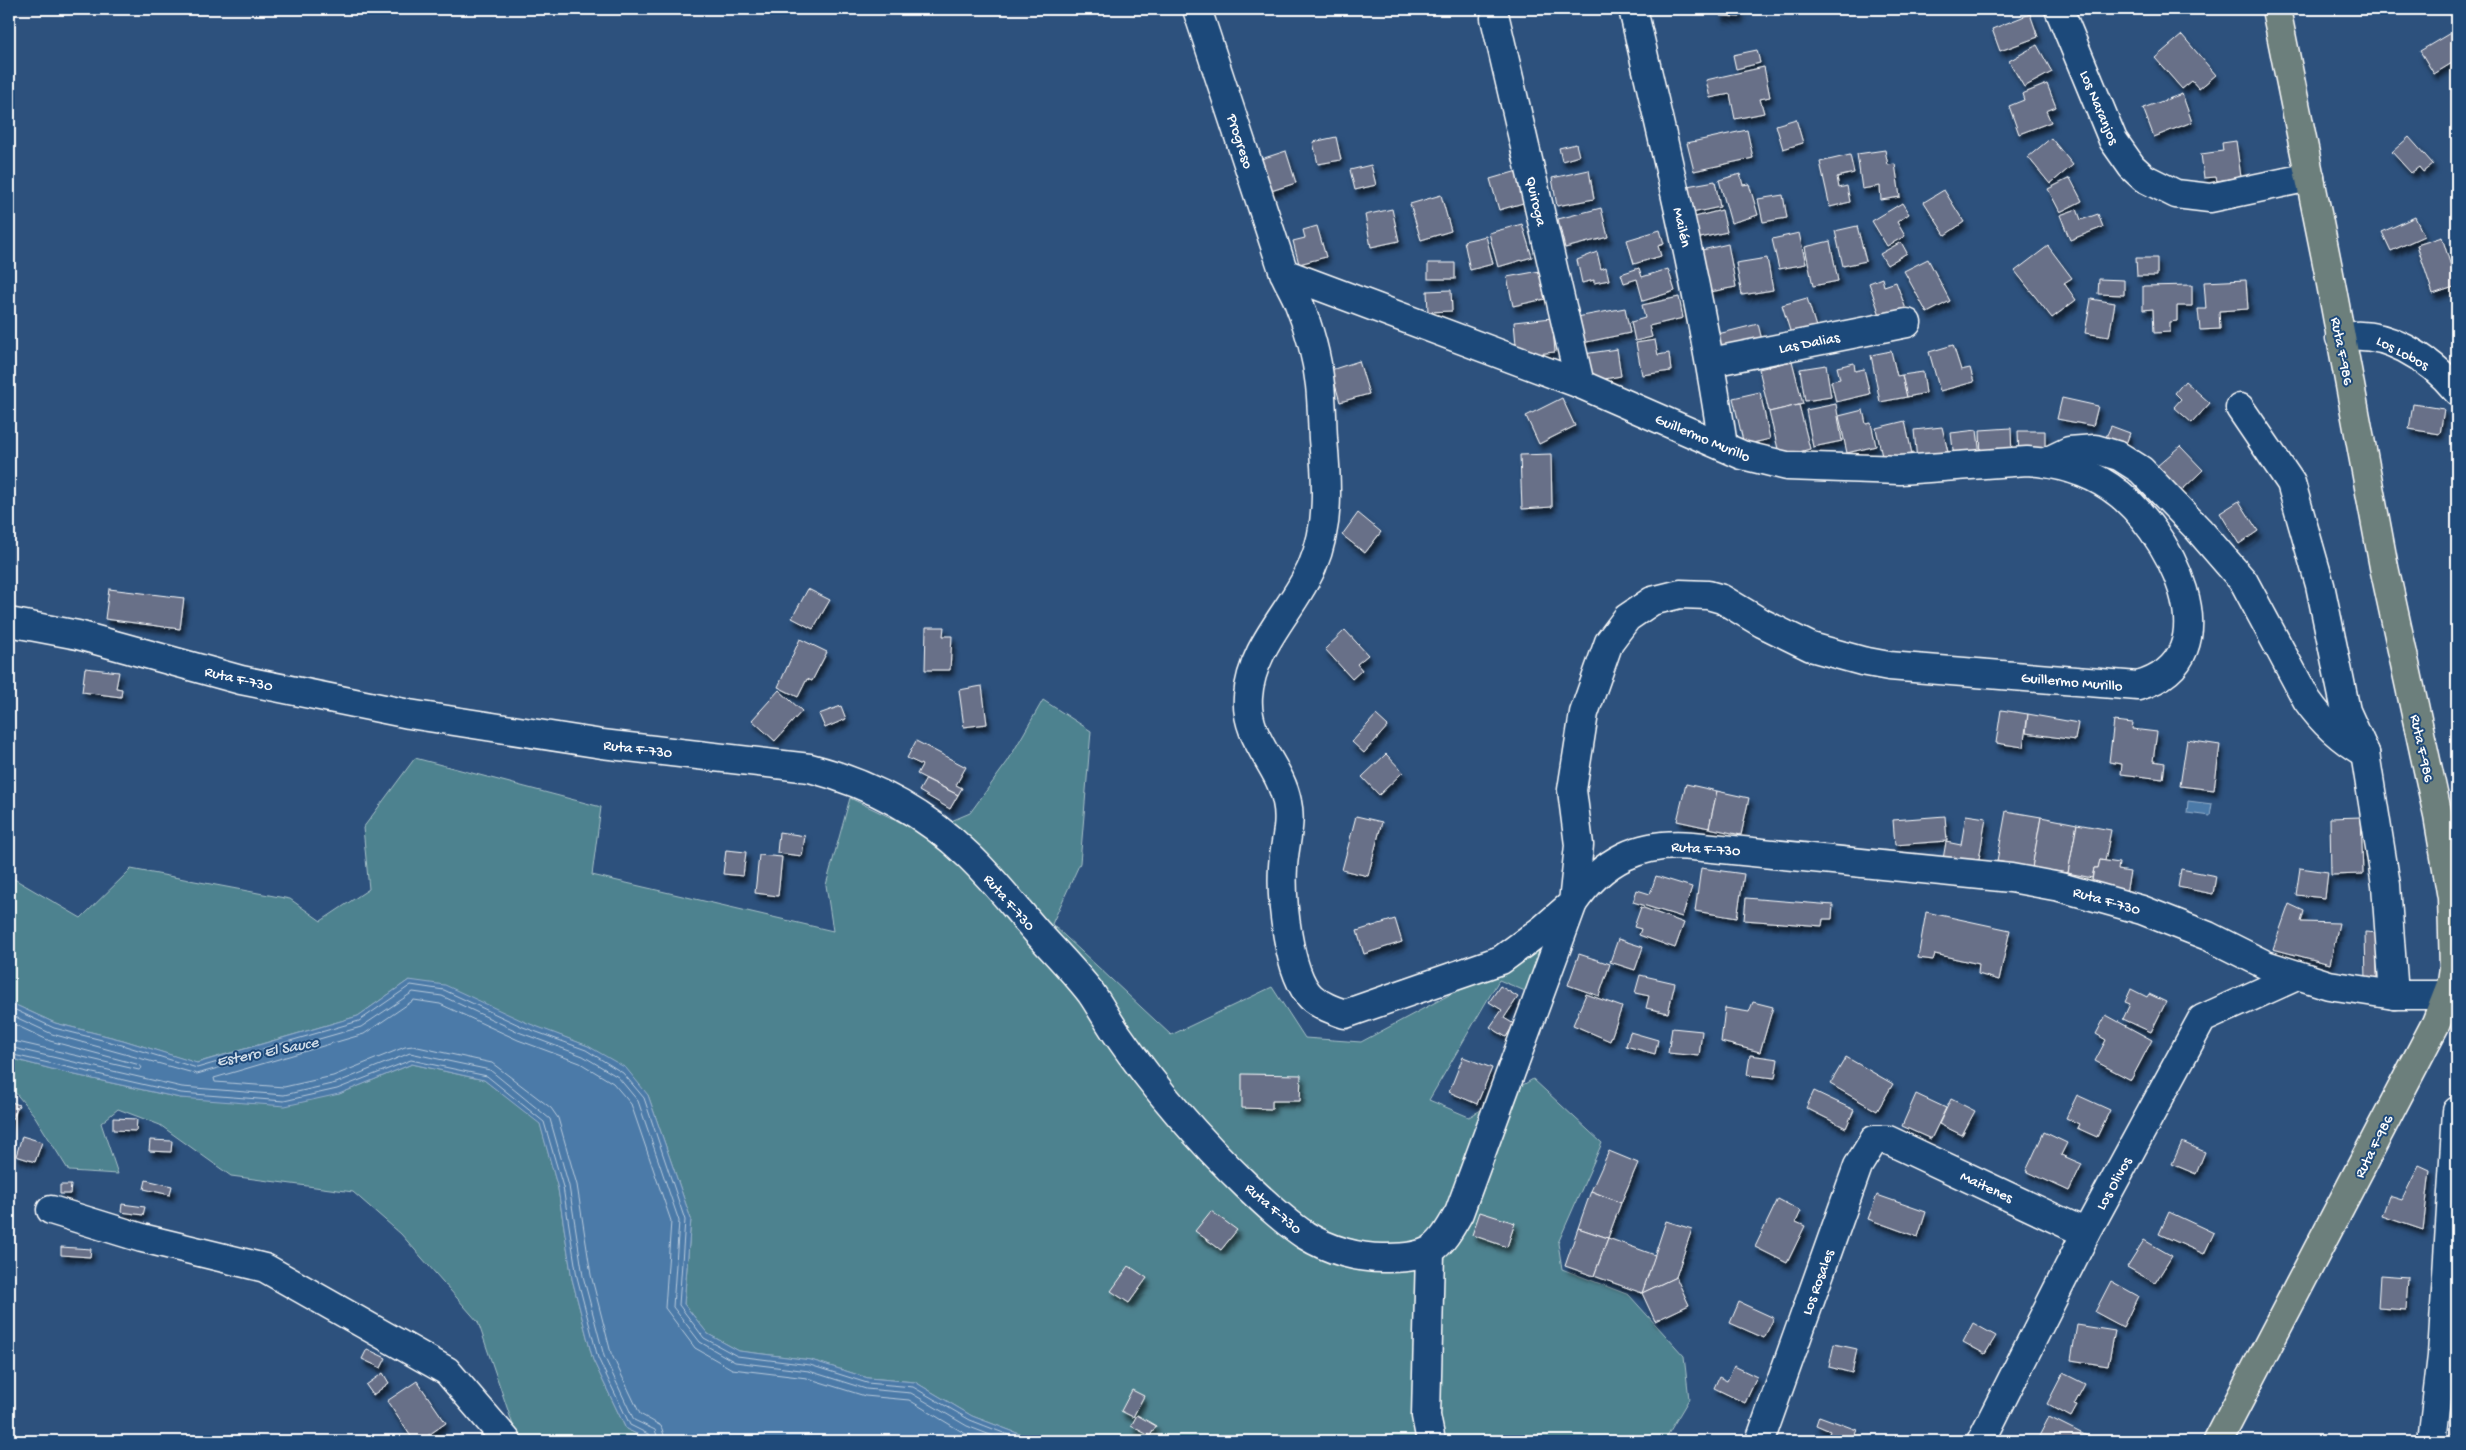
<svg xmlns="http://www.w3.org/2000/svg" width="2466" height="1450" viewBox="0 0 2466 1450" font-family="'Gochi Hand',sans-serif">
<defs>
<filter id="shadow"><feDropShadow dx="3" dy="5.5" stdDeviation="2.5" flood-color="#0009"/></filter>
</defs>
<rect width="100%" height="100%" fill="#2d517d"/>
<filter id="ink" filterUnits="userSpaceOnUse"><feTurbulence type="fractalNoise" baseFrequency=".02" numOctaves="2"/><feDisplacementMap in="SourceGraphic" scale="10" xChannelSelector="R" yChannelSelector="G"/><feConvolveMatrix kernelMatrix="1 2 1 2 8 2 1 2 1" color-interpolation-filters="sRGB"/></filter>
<g filter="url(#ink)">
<g fill="#4e828f" stroke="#a6c0c7">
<path d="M1043,700L1091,731L1080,863L1052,924L1171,1035L1272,987L1305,1038L1361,1042L1552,940L1530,993L1499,980L1429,1100L1469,1117L1533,1079L1602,1143L1558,1243L1562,1269L1629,1295L1684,1356L1689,1399L1664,1441H1635L1620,1437L1615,1441H1038L972,1416L915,1382L868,1378L811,1360L739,1351L708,1334L684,1304L691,1219L648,1095L588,1046L409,980L358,1016L196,1063L123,1040L55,1023L9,1002V876L81,918L131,869L290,899L321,921L369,889L363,828L415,758L601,807L592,875L833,931L826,885L850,798L923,833L970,813L1008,761Z"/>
<path d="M9,1058L75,1075L180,1098L339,1094L412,1064L484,1080L540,1123L558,1189L572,1279L593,1360L626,1429L652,1441H525L515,1431L478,1322L401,1234L353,1192L231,1176L160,1125L118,1109L101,1123L118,1174L69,1171L34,1115L13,1090H9Z"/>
</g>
<g fill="#4c7aa8" stroke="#94afcb">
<path d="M2188,801L2212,804L2210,816L2187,813Z"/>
<path d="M409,980L445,985L525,1022L588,1046L626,1068L648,1095L691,1219L684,1304L708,1334L739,1351L811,1360L868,1378L915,1382L972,1416L1038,1441H652L626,1429L593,1360L572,1279L558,1189L540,1124L484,1080L412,1064L339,1094L285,1106L180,1098L75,1075L9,1058V1002L55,1023L123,1040L197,1063L358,1016Z"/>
</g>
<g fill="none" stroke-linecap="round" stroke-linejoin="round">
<g stroke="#b7cadc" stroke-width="1">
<path d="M9,1007L54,1028L122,1045L197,1068L359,1021L411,985L444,990L523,1027L586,1050L623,1073L644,1098L685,1220L679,1305L704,1338L737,1356L810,1365L867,1383L913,1387L970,1420L1024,1441"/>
<path d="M9,1014L52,1034L197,1074L361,1027L413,992L442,996L521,1033L583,1056L618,1077L638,1101L679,1221L673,1307L700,1342L735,1362L809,1371L866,1389L911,1393L967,1426L1006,1441"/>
<path d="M9,1022L50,1041L140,1065L142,1068L139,1070L9,1040"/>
<path d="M9,1047L182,1087L284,1095L336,1083L410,1053L490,1070L550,1119L569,1186L583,1276L604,1356L634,1420L655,1430L659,1441"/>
<path d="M9,1054L181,1093L284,1101L337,1089L411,1060L487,1076L544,1122L563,1187L577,1277L598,1358L630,1425L650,1435L653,1441"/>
<path d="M666,1441L661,1426L640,1414L611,1353L591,1275L577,1185L558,1118L551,1108L492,1063L413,1046L405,1047L333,1076L284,1087L215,1082L214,1078L364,1034L414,1000L440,1004L518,1040L580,1063L613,1083L631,1104L671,1221L665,1308L695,1348L732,1369L807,1378L865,1396L909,1400L964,1433L986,1441"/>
</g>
</g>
<g fill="#676f88" stroke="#fff" filter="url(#shadow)">
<path d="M1721,9H1740V17L1720,16Z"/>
<path d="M2030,14L2038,37L2000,51L1992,29Z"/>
<path d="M2457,29V60L2434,74L2420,51Z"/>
<path d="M2182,35L2216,75L2199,89L2192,81L2182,89L2155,58Z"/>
<path d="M2037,45L2052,72L2024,87L2009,61Z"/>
<path d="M1757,50L1760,63L1736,69L1733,55Z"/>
<path d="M1764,67L1770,97L1760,99L1764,113L1735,119L1730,94L1710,98L1706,80Z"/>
<path d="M2047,84L2056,107L2046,111L2051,122L2019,134L2009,106L2024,100L2022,94Z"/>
<path d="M2182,94L2192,122L2154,137L2143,108Z"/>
<path d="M1796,119L1803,143L1783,149L1776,125Z"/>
<path d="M1747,130L1753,158L1694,171L1687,143Z"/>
<path d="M1336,137L1341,160L1318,164L1313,142Z"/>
<path d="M2409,137L2433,164L2423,172L2419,167L2411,173L2392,152Z"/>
<path d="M2051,138L2073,165L2050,184L2028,157Z"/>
<path d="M2236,141L2241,177L2217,181L2216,177L2204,178L2201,154L2223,151L2222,143Z"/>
<path d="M1576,144L1579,156L1562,161L1559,148Z"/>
<path d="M1885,150L1888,165L1895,164L1900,197L1881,200L1880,186L1862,189L1857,154Z"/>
<path d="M1286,151L1296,183L1268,192L1258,160Z"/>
<path d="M1850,155L1854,173L1837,177L1839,188L1847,186L1850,202L1830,207L1820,162Z"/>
<path d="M1371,165L1376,185L1355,190L1350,170Z"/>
<path d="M1521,170L1530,201L1499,210L1490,179Z"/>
<path d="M1589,170L1594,199L1557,206L1552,178Z"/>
<path d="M1740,174L1743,185L1749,184L1758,215L1731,223L1719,180Z"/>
<path d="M2070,178L2082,201L2060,212L2048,189Z"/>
<path d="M1715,181L1720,207L1692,213L1687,186Z"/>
<path d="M1944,190L1964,222L1945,235L1924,202Z"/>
<path d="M1441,195L1451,231L1421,240L1410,204Z"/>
<path d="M1783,195L1787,218L1763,222L1758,199Z"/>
<path d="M1902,203L1909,214L1897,222L1905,236L1887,246L1872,221Z"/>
<path d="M1601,208L1608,237L1565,248L1558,219Z"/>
<path d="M1392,209L1399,241L1371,247L1365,215Z"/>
<path d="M2077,209L2081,220L2098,214L2103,227L2070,240L2060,215Z"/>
<path d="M1722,210L1727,232L1696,239L1691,218Z"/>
<path d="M2415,217L2424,236L2391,251L2382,232Z"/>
<path d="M1522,224L1532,257L1498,267L1489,233Z"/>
<path d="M1317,226L1326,257L1299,264L1293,241L1305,238L1303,230Z"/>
<path d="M1857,226L1866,261L1843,266L1835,231Z"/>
<path d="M1660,230L1664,244L1658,246L1661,256L1634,264L1627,240Z"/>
<path d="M1799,233L1806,264L1779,269L1772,239Z"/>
<path d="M1486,236L1493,264L1470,270L1464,241Z"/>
<path d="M2442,237L2457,286L2433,294L2417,245Z"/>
<path d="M1830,241L1838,281L1813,286L1805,247Z"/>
<path d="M1901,242L1907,253L1887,265L1880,254Z"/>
<path d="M1728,244L1736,287L1710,292L1702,250Z"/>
<path d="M2048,246L2072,278L2064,283L2076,300L2052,318L2015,271Z"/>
<path d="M1597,252L1601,269L1606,267L1609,280L1594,283V280L1582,283L1577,260Z"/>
<path d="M1767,258L1773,290L1742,295L1736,263Z"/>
<path d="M2136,258H2157V276H2137Z"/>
<path d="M1928,259L1950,301L1927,313L1904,271Z"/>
<rect x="1428" y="263" width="27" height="16"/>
<path d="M1639,268L1642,277L1668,269L1675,291L1643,301L1637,279L1624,283L1621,274Z"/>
<path d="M1540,271L1545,299L1513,306L1507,277Z"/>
<path d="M1882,278L1884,286L1896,282L1907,312L1882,321L1869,283Z"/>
<path d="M2099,279L2124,280V295L2098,294Z"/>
<path d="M2246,280L2248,309L2219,311L2220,329L2200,330L2198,309H2206L2204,282Z"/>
<path d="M2192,285V306H2177V321L2170,322V332L2154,333L2153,309L2143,310V286Z"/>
<path d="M1451,290L1452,311L1428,312L1427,291Z"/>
<path d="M1679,297L1683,318L1649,326L1652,337L1635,341L1631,322L1645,318L1642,305Z"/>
<path d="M1807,298L1816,327L1791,334L1782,305Z"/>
<path d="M2091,299L2115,303L2109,337L2085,333Z"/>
<path d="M1625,308L1630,333L1582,343L1577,317Z"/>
<path d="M1552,318L1555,352L1517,356L1514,322Z"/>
<path d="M1758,324L1763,344L1723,355L1718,334Z"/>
<path d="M1655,340L1658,355L1669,353L1671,371L1642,375L1636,343Z"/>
<path d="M1953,345L1961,370L1970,368L1974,382L1940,391L1929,352Z"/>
<path d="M1617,349L1621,376L1588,382L1584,354Z"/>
<path d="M1891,351L1897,376L1902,375L1907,397L1880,402L1871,355Z"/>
<path d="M1359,361L1369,394L1340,402L1331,370Z"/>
<path d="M1792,361L1803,404L1769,412L1759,369Z"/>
<path d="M1854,363L1855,371L1864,369L1870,394L1836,402L1831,381L1840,379L1837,367Z"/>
<path d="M1826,365L1831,397L1805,401L1800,369Z"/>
<path d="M1923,372L1926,393L1907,397L1902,375Z"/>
<path d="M2185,381L2210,403L2192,423L2174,407L2181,399L2175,393Z"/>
<path d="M1760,392L1770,439L1744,445L1733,398Z"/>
<path d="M1562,398L1575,426L1539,444L1526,416Z"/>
<path d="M2062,398L2098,406L2093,426L2057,419Z"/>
<path d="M1836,404L1842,441L1813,447L1806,410Z"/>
<path d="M2413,404L2444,409L2440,434L2409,429Z"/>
<path d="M1799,405L1810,449L1780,457L1769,412Z"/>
<path d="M1863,410L1866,424L1871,423L1876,446L1847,453L1839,416Z"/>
<path d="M1905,421L1912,454L1883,461L1876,428Z"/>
<path d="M2111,426L2130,433L2123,452L2103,444Z"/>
<path d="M1942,427L1949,456L1917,460L1914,430Z"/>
<path d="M2011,428L2012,458L1981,459L1980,430Z"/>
<path d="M1977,430L1980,456L1954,458L1951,433Z"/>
<path d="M2018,431H2045V458H2019Z"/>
<path d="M2180,446L2203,470L2180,492L2156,467Z"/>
<path d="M1551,454L1552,507L1522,509L1520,455Z"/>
<path d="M2239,501L2258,531L2239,544L2220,513Z"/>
<path d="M1358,513L1381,532L1365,553L1342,535Z"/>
<path d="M109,589L184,598L180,629L105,619Z"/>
<path d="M808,589L830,600L813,629L792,618Z"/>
<path d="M926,627H944L943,636H952L950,670H925Z"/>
<path d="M1345,630L1368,655L1357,664L1362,670L1352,679L1325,649Z"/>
<path d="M800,639L827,652L812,681L807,679L798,697L778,687Z"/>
<path d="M85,668L119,672L116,688L122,689L121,697L82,692Z"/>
<path d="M982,686L987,724L964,727L959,690Z"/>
<path d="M779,690L802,711L775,741L752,720Z"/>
<path d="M841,706L846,719L825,728L819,714Z"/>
<path d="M2001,710L2028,714L2023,747L1996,743Z"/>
<path d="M2028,714L2078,723L2075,740L2026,733Z"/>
<path d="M1376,715L1388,726L1364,753L1352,742Z"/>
<path d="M2114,721L2133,723L2132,729L2157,732L2153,761L2165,763L2163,779L2121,774L2122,764L2109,762Z"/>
<path d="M2187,740L2220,745L2214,790L2180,786Z"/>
<path d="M916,741L966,767L956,785L962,788L958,795L917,774L922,765L907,758Z"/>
<path d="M1386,754L1403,772L1379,795L1362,777Z"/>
<path d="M926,779L958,795L950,809L919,791Z"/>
<path d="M1686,784L1717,791L1709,828L1677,821Z"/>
<path d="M1717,791L1749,798L1741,835L1709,828Z"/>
<path d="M2006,811L2041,817L2032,868L1997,861Z"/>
<path d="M1966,815L1986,818L1978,865L1943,859L1946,842L1961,845Z"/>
<path d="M1356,816L1382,822L1368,876L1342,870Z"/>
<path d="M1945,816L1947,841L1895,845L1893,820Z"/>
<path d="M2041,817L2077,824L2068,873L2032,868Z"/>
<path d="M2361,817L2363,874L2331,875L2330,818Z"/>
<path d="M2077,824L2111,830L2105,861L2100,860L2098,868H2094L2092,878L2068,873Z"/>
<path d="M779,832L805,836L802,856L777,853Z"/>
<path d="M726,850L746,852L743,876L723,874Z"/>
<path d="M759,855L782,857L778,896L755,893Z"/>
<path d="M2100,860L2119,863L2118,870L2130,872L2126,893L2091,887L2094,868H2098Z"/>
<path d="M1701,868L1744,874L1737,918L1695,911Z"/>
<path d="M2300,868L2328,872L2325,898L2296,895Z"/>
<path d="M2181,869L2216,876L2213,894L2178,887Z"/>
<path d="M1656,876L1692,887L1682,917L1633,902L1637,890L1650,894Z"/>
<path d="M1746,898L1833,905L1832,919H1823L1822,926L1744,920Z"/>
<path d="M2289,904L2304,911L2301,922L2339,923L2330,964L2273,949Z"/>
<path d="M1641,907L1684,923L1675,948L1639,935L1641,929L1634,927Z"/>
<path d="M1926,912L2010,930L1999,980L1978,974L1979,964L1935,954L1933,960L1918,958Z"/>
<path d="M1395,919L1402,942L1364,954L1357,931Z"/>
<path d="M2365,932L2377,933V979L2366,981Z"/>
<path d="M1618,939L1643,947L1635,970L1610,962Z"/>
<path d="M1579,954L1610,964L1599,996L1568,985Z"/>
<path d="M1640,975L1675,983L1668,1013L1646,1008L1649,996L1635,993Z"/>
<path d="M1500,986L1518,997L1504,1018L1514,1024L1506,1037L1490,1027L1502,1010L1489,1002Z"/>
<path d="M2131,989L2147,997L2149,994L2166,1002L2151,1032L2123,1019L2130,1004L2125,1002Z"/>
<path d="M1586,994L1622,1007L1610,1041L1573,1025Z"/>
<path d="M1753,1002L1773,1007L1760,1052L1721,1042L1725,1008L1749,1012Z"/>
<path d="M2106,1015L2152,1040L2131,1080L2095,1061L2106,1040L2096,1034Z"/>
<path d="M1672,1028L1702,1031L1699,1056L1668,1053Z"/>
<path d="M1630,1032L1658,1040L1655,1054L1626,1046Z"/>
<path d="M1750,1055L1778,1059L1775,1078L1747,1075Z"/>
<path d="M1463,1057L1492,1068L1477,1104L1449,1092Z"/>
<path d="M1846,1057L1893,1084L1877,1111L1830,1084Z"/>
<path d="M1242,1074L1301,1075L1300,1101H1272V1109L1242,1108Z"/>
<path d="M1814,1091L1854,1110L1846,1128L1806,1108Z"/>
<path d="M1916,1094L1946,1108L1931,1139L1902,1126Z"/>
<path d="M2077,1095L2110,1110L2097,1137L2077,1128L2079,1124L2066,1118Z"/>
<path d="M1951,1099L1975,1111L1962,1135L1939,1124Z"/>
<path d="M9,1101L19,1105L9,1127Z"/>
<path d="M113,1118L137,1119L136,1131L113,1130Z"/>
<path d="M2044,1132L2067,1143L2061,1155L2082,1164L2069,1191L2026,1171Z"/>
<path d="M22,1136L42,1142L35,1162L16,1156Z"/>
<path d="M150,1140L172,1141L171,1152L149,1151Z"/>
<path d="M2182,1142L2205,1152L2196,1174L2172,1164Z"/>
<path d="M1609,1151L1638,1163L1621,1203L1591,1191Z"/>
<path d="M2419,1165L2430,1170L2423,1230L2382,1216L2389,1196L2402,1200Z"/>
<path d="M146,1180L172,1186L170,1195L144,1189Z"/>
<path d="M60,1185H71L70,1194H60Z"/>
<path d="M1591,1191L1621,1203L1608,1238L1578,1228Z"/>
<path d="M1877,1195L1926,1212L1918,1237L1868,1219Z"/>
<path d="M1778,1199L1801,1211L1796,1222L1805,1226L1787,1263L1755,1247Z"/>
<path d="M122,1204L145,1207L143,1215L121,1212Z"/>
<path d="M1211,1211L1237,1230L1221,1250L1195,1231Z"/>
<path d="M1480,1212L1515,1223L1507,1247L1472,1235Z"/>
<path d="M2169,1212L2214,1233L2204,1254L2159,1234Z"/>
<path d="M1666,1221L1692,1229L1676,1277L1642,1293Z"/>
<path d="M1578,1228L1608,1238L1594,1276L1565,1266Z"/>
<path d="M1608,1238L1655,1255L1642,1293L1594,1276Z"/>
<path d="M2144,1240L2172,1256L2155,1283L2127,1267Z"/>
<path d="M61,1247L91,1249L90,1257L61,1255Z"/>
<path d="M1129,1266L1147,1278L1129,1303L1111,1291Z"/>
<path d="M2380,1275L2408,1277L2406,1310L2378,1308Z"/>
<path d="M1676,1277L1689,1305L1655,1321L1642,1293Z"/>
<path d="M2111,1281L2138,1296L2123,1327L2095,1312Z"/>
<path d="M1739,1302L1774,1318L1764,1338L1730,1323Z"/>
<path d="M1973,1323L1996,1336L1985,1354L1963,1342Z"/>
<path d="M2077,1325L2115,1331L2108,1366L2071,1360Z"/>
<path d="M1834,1344L1857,1349L1852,1373L1829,1367Z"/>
<path d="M367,1349L386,1358L381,1368L362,1359Z"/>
<path d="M1734,1366L1757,1377L1745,1403L1714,1388L1719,1377L1727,1381Z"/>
<path d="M2446,1367L2457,1369V1404L2440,1401Z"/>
<path d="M383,1373L389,1383L373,1395L366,1385Z"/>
<path d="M2063,1373L2085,1384L2074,1405L2077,1406L2071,1417L2047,1404Z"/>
<path d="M417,1381L446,1423L420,1441H414L387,1401Z"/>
<path d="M1132,1390L1144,1396L1133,1417L1121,1411Z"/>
<path d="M2456,1411L2457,1441H2453Z"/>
<path d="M1137,1415L1156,1426L1150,1436L1131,1426Z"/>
<path d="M1819,1416L1857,1430L1852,1441H1826L1830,1431L1816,1425Z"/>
<path d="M2049,1417L2087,1436L2085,1441H2045L2038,1438Z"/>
</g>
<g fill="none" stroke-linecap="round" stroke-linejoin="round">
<g stroke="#fff" stroke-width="31">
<g id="minor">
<path d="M1197,9C1226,95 1254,181 1282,267C1286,279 1293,289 1298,301C1309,328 1317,356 1320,385C1322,403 1322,421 1323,439C1327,483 1330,525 1312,567C1293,610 1251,647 1248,697C1245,740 1280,764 1287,802C1292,824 1284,845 1283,867C1281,899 1288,974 1311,997C1321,1006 1333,1010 1345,1014L1501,960L1543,929L1573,903L1579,845L1572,790L1584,713L1609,642L1627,618L1652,601L1680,594L1708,595L1722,599L1762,623L1811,647L1862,661L1889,666L2138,686C2238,658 2167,524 2110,487C2085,470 2057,463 2027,461L1900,470L1787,466L1742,455L1580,384L1284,273"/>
<path d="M1633,9C1666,154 1702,299 1723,446"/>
<path d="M2059,9L2113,140L2132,167L2144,178L2176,194L2210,198L2310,177"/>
<path d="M1495,18L1580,384"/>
<path d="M2340,338C2383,327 2431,359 2457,391"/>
<path d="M1711,362L1907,323"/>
<path d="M2240,408L2291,483L2320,585L2346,711L2365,753L2386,885L2394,995"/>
<path d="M2046,462L2069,451L2095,449L2119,456L2141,470L2199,530L2244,582L2307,700C2323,723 2340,739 2365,753"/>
<path d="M9,622L78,635L241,680L409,714L602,744L810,768C871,784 923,811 969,856C993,879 1014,906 1036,931C1054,951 1074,971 1091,993C1100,1006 1108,1021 1117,1034C1155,1089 1199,1140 1248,1187C1266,1204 1284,1221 1305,1235C1329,1250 1359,1259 1388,1258C1432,1257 1438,1250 1459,1213L1573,903C1603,860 1640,841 1693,846L2011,878L2060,887L2142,910L2208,936L2266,965L2329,985L2394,995H2457"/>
<path d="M51,1210L142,1238L265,1268L447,1371L507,1441"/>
<path d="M1430,1252L1426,1416L1431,1441"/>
<path d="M1760,1441L1858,1166L1874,1140H1888L2086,1233"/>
<path d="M1981,1441L2086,1233L2202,1019L2297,976"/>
<path d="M2432,1441L2442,1356L2457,1111"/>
</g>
</g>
<g stroke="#fff" stroke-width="31">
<path id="major" d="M2218,1441L2436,1023L2452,982L2454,969L2452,898L2438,816L2384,567L2328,268L2276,9"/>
</g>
<use href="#minor" stroke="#1f4a7a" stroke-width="28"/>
<use href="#major" stroke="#6c7f7c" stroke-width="28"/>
</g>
</g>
<g text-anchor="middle" stroke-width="4" stroke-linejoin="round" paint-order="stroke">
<g font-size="15" fill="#fff" stroke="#1f4a7a">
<text transform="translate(2100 107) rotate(67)" y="5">Los Naranjos</text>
<text transform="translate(1241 141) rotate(72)" y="5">Progreso</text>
<text transform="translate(1537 201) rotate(77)" y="5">Quiroga</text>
<text transform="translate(1683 227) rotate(77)" y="5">Mailén</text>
<text transform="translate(1809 342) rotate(-11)" y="5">Las Dalias</text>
<text transform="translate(2343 351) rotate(79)" y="5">Ruta F-986</text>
<text transform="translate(2403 352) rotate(28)" y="5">Los Lobos</text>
<text transform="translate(1703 437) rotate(23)" y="5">Guillermo Murillo</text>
<text transform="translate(239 678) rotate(13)" y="5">Ruta F-730</text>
<text transform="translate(2072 681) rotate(5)" y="5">Guillermo Murillo</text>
<text transform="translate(638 748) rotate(7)" y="5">Ruta F-730</text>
<text transform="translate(2423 748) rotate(78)" y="5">Ruta F-986</text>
<text transform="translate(1706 848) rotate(4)" y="5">Ruta F-730</text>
<text transform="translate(2107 900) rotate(16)" y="5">Ruta F-730</text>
<text transform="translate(1010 902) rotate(49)" y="5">Ruta F-730</text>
<text transform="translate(2373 1146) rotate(-63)" y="5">Ruta F-986</text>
<text transform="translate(2113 1183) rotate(-61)" y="5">Los Olivos</text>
<text transform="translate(1987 1186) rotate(25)" y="5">Maitenes</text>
<text transform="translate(1274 1208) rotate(41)" y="5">Ruta F-730</text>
<text transform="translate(1817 1282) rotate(-70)" y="5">Los Rosales</text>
</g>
<g font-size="16" font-style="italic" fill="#d2dee9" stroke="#1f4a7a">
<text transform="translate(267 1050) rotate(-11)" y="6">Estero El Sauce</text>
</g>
</g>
<rect width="2466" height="1450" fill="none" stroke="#1f4a7a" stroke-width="30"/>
<rect x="15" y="15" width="2436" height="1420" fill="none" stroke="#fff" stroke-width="2" filter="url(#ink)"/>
</svg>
